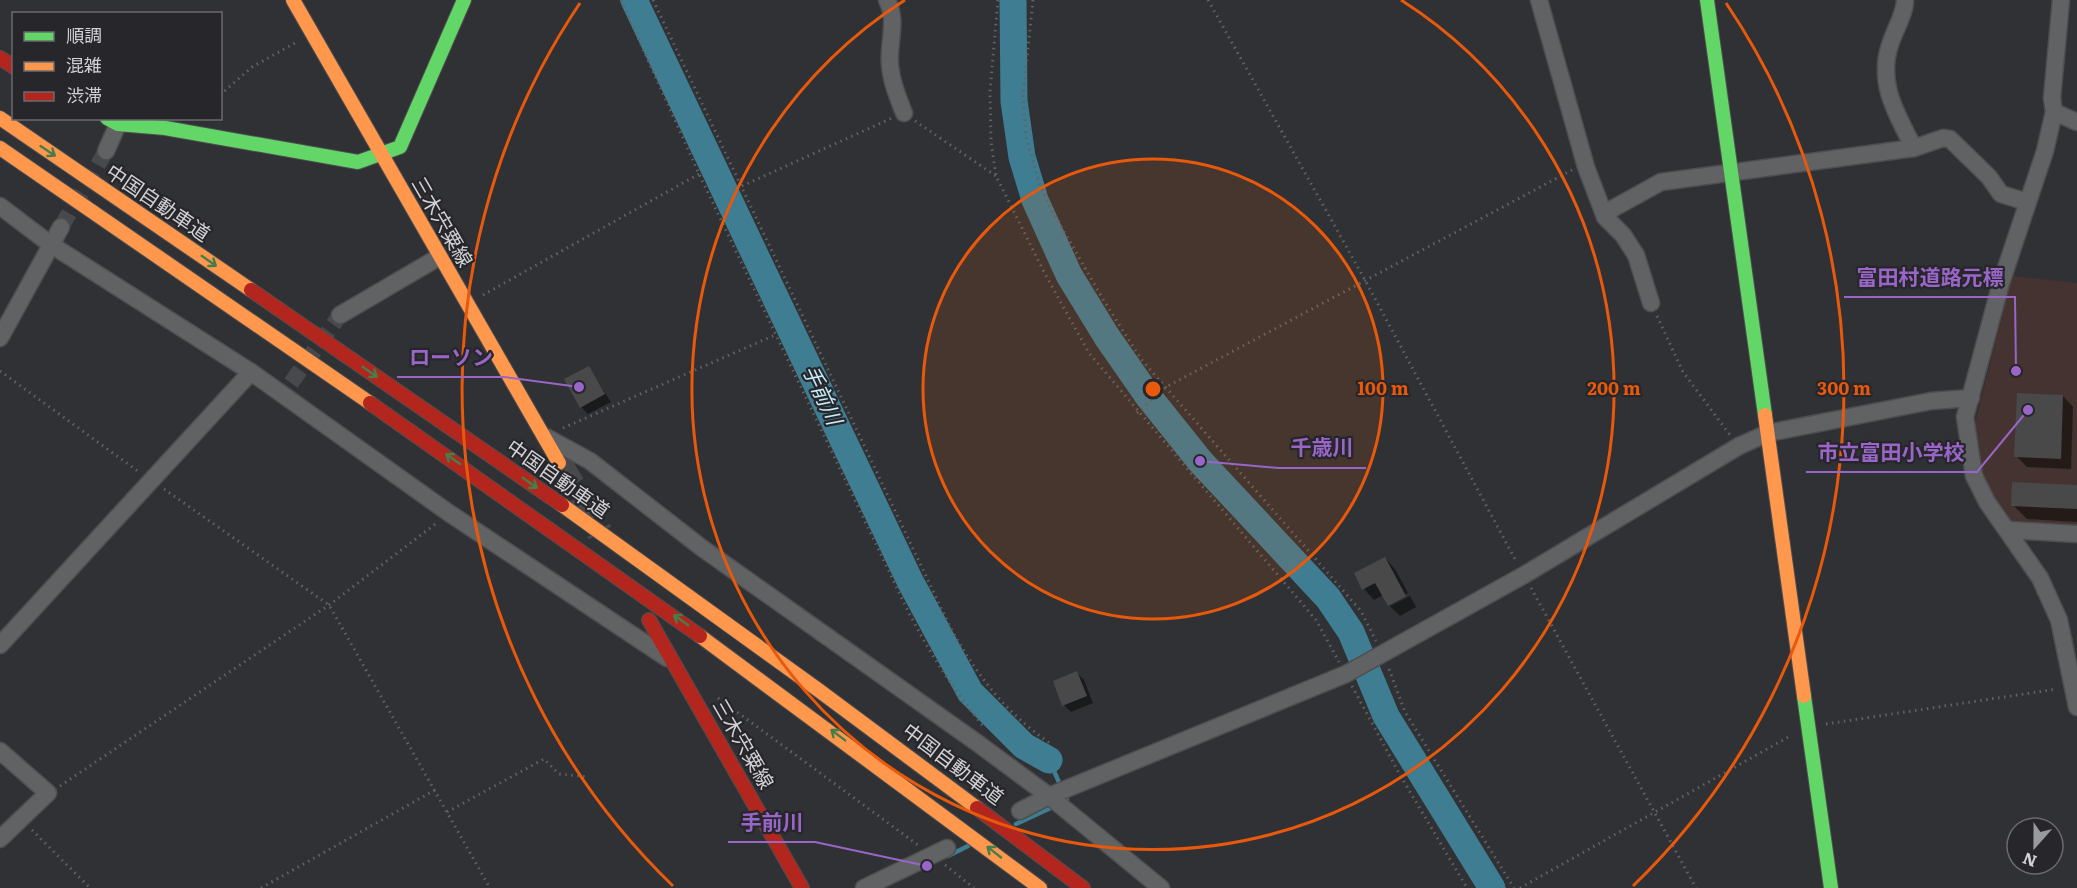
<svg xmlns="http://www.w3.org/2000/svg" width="2077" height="888" viewBox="0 0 2077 888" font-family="Literata,'Noto Sans JP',serif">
<rect width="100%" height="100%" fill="#303134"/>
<path fill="#443330" d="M2012,276L2077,283V529L2014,524L1990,490L1980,469L1975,424Z"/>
<g fill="#0007">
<path d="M588,367L611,402L588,414L581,407Z"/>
<path d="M2063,396L2073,407L2071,469L2027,467L2016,456Z"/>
<path d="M2077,486V522L2027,519L2013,505Z"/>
<path d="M1385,558L1395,569L1408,593L1390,603V606L1410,596L1416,607L1400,616L1389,605L1383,595L1374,600L1364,589Z"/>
<path d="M1077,673L1084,680L1093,703L1071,712L1064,705Z"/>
</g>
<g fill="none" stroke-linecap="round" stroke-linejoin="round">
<g stroke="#3f7d92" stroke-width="4.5">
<path d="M1049,760L1067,800L1062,802"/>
<path d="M1016,824L1055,806"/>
<path d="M948,856L968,846"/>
</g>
<g stroke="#3f7d92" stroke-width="27">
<path d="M634,0L910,581L970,692L1024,746L1049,760"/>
<path d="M1013,0L1014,101L1022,157L1035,200L1069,275L1107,337L1148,396L1200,461L1328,598L1351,632L1386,716L1492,888"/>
</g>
</g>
<g fill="#49494a">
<path d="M589,366L605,394L580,408L564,379Z"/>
<path d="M2017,393L2063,395L2061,459L2014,457Z"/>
<path d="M2012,482L2077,485V509L2011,506Z"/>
<path d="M1385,557L1406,596L1388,606L1375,583L1362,590L1354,573Z"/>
<path d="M1077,671L1087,696L1062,706L1053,681Z"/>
</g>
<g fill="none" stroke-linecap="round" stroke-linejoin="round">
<g stroke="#48494c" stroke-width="16" stroke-dasharray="16 8" stroke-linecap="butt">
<path d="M61,227L106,151"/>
<path d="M291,383L340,315"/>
</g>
<path stroke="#48494c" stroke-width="26" stroke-dasharray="26 13" stroke-linecap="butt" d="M559,463L600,533"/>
<g stroke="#4e4e50" stroke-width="19">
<g id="street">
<path d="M887,0C896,18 891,33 890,52C888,73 896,93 904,113"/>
<path d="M1539,0L1586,167L1605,217L1623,235L1636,255L1651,303"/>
<path d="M1905,0C1905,14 1894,31 1890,45C1877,83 1897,115 1914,148"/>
<path d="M2061,0L2052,98L2054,112L2045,151L2001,283L1965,417L1974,476L1987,502L2040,578L2059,620L2077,707"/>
<path d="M2054,112L2077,122"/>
<path d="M106,151L118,124"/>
<path d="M0,206L50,244L251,372L449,513L667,658"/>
<path d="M1605,217L1612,209L1661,182L1914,148L1943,138L1950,139L1989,177L2001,194L2027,202"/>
<path d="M340,315L439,257"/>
<path d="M0,338L61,227"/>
<path d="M546,437L590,461L702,548L976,742L1049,796L1161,888"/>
<path d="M2009,530L2077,534"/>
<path d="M0,645L251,372"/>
<path d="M0,751L48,793L0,839"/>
<path d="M1020,811L1049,796L1346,674L1524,575L1739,446L1768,433L1931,401L1971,398"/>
<path d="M864,888L947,848"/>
</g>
</g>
<g stroke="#4e4e50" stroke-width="16">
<g id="fast">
<path d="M1707,0L1765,415"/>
<path d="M107,118L118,124L165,128L358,162L400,147L464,0"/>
<path d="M1804,696L1831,888"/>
</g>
</g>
<g stroke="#4e4e50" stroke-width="16">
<g id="slow">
<path d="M293,0L559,463"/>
<path d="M0,118L251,290"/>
<path d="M0,148L370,403"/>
<path d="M1765,415L1804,696"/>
<path d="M562,505L817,689L977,808"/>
<path d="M700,636L1040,888"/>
</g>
</g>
<g stroke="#4e4e50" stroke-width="16">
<g id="jam">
<path d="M0,58L14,67"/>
<path d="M251,290L562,505"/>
<path d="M370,403L700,636"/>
<path d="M649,620L802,888"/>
<path d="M977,808L1083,888"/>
</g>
</g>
<g stroke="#616264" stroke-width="3" stroke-dasharray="1.5 4.5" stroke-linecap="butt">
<path d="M621,0L699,174L906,607C928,651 953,689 984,727"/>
<path d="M653,0L952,631C980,679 1005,712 1051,744"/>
<path d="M998,0L990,91L991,142L996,176L1045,274L1089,353L1316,620L1339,662"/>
<path d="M1033,0L1023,96L1026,137L1039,183L1051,209L1104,301L1141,359L1361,611L1376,641"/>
<path d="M1208,0L1365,280L1516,561"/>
<path d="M220,95L252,67L295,43"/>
<path d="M915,121L996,176"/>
<path d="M742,186L892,118"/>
<path d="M483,295L699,174"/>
<path d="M1657,316L1683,372L1730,435"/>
<path d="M0,371L139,472"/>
<path d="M1137,413L1166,387L1572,170"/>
<path d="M563,428L775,335"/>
<path d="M164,489L329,605L490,888"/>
<path d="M1531,588L1696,888"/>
<path d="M1389,669L1405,712L1514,888"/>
<path d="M1352,686L1400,775L1467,888"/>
<path d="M718,698L918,845"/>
<path d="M1826,724L2057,689"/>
<path d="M60,786L329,605L438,522"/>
<path d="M447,812L544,759L559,774L589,777"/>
<path d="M32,830L90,888"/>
<path d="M945,865L974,888"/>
<path d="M261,888L435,790"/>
<path d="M1520,888L1792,735"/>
</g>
<use href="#street" stroke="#616264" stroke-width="16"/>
<use href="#fast" stroke="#63d668" stroke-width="14"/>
<use href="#slow" stroke="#ff974d" stroke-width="14"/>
<use href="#jam" stroke="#b3261e" stroke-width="14"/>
</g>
<defs><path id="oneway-shaft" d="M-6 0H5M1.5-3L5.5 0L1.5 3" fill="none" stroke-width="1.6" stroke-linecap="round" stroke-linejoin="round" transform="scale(1.5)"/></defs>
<g stroke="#447e4a">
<use href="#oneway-shaft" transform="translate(48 151) rotate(34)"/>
<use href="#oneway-shaft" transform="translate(209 261) rotate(35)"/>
<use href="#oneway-shaft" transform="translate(370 372) rotate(35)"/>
<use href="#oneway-shaft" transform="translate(453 459) rotate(-145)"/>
<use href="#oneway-shaft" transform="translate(530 483) rotate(35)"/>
<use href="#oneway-shaft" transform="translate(681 620) rotate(-145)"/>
<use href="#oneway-shaft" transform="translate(838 735) rotate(-143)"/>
<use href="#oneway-shaft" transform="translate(994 852) rotate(-142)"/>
</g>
<circle cx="1153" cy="389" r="230" fill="#e8590c" fill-opacity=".12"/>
<g fill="none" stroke="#e8590c" stroke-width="3">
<circle cx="1153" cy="389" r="230"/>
<path d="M1401 0A461 461 0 1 1 905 0"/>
<path d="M673 886A691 691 0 0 1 580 3M1726 3A691 691 0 0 1 1633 886"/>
</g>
<g text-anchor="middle" stroke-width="4.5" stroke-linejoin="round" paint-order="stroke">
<g font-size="20" fill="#d2d2d6" stroke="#26262b">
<text transform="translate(158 203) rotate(34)" y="7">中国自動車道</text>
<text transform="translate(442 222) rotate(60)" y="7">三木宍粟線</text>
<text transform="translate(558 479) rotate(35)" y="7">中国自動車道</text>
<text transform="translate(743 744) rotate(60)" y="7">三木宍粟線</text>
<text transform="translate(953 764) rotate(37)" y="7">中国自動車道</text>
</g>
<g font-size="21" font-style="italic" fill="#c6ebf9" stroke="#26262b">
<text transform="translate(822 395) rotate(65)" y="7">手前川</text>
</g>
</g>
<circle cx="1153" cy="389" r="9" fill="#e8590c" stroke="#26262b" stroke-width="3"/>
<g font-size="18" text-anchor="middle" font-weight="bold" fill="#e8590c" stroke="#26262b" stroke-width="4.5" stroke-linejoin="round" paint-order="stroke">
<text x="1383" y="395">100 m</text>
<text x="1614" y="395">200 m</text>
<text x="1844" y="395">300 m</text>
</g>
<path fill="none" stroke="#9966c7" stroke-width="2" d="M2016 371L2015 297H1844M579 387L505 377H397M1200 461L1279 468H1366M2028 410L1977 472H1806M927 866L815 842H728"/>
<g fill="#9966c7" stroke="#26262b" stroke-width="2">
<circle cx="2016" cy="371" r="6"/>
<circle cx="579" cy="387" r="6"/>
<circle cx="1200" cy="461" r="6"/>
<circle cx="2028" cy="410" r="6"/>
<circle cx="927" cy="866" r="6"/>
</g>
<g font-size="21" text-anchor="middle" font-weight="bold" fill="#9966c7" stroke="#26262b" stroke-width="4.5" stroke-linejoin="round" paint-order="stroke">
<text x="1930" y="285">富田村道路元標</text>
<text x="451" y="365">ローソン</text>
<text x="1322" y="455">千歳川</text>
<text x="1891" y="460">市立富田小学校</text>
<text x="772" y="830">手前川</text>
</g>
<rect x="12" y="12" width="210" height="108" fill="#26262b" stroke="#6b6b6f" stroke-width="1.5"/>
<rect x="24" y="32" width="30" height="9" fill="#63d668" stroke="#6b6b6f" stroke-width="1.5"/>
<text x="66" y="42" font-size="18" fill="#d2d2d6">順調</text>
<rect x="24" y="62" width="30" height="9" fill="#ff974d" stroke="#6b6b6f" stroke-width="1.5"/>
<text x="66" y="72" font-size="18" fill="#d2d2d6">混雑</text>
<rect x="24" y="92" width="30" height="9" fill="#b3261e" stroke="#6b6b6f" stroke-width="1.5"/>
<text x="66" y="102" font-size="18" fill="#d2d2d6">渋滞</text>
<g transform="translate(2035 846) rotate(201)"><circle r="28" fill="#26262b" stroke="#6b6b6f" stroke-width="1.5"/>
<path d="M0-4.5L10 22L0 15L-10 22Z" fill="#999a9d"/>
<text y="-9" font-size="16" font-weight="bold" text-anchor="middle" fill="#d2d2d6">N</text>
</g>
</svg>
